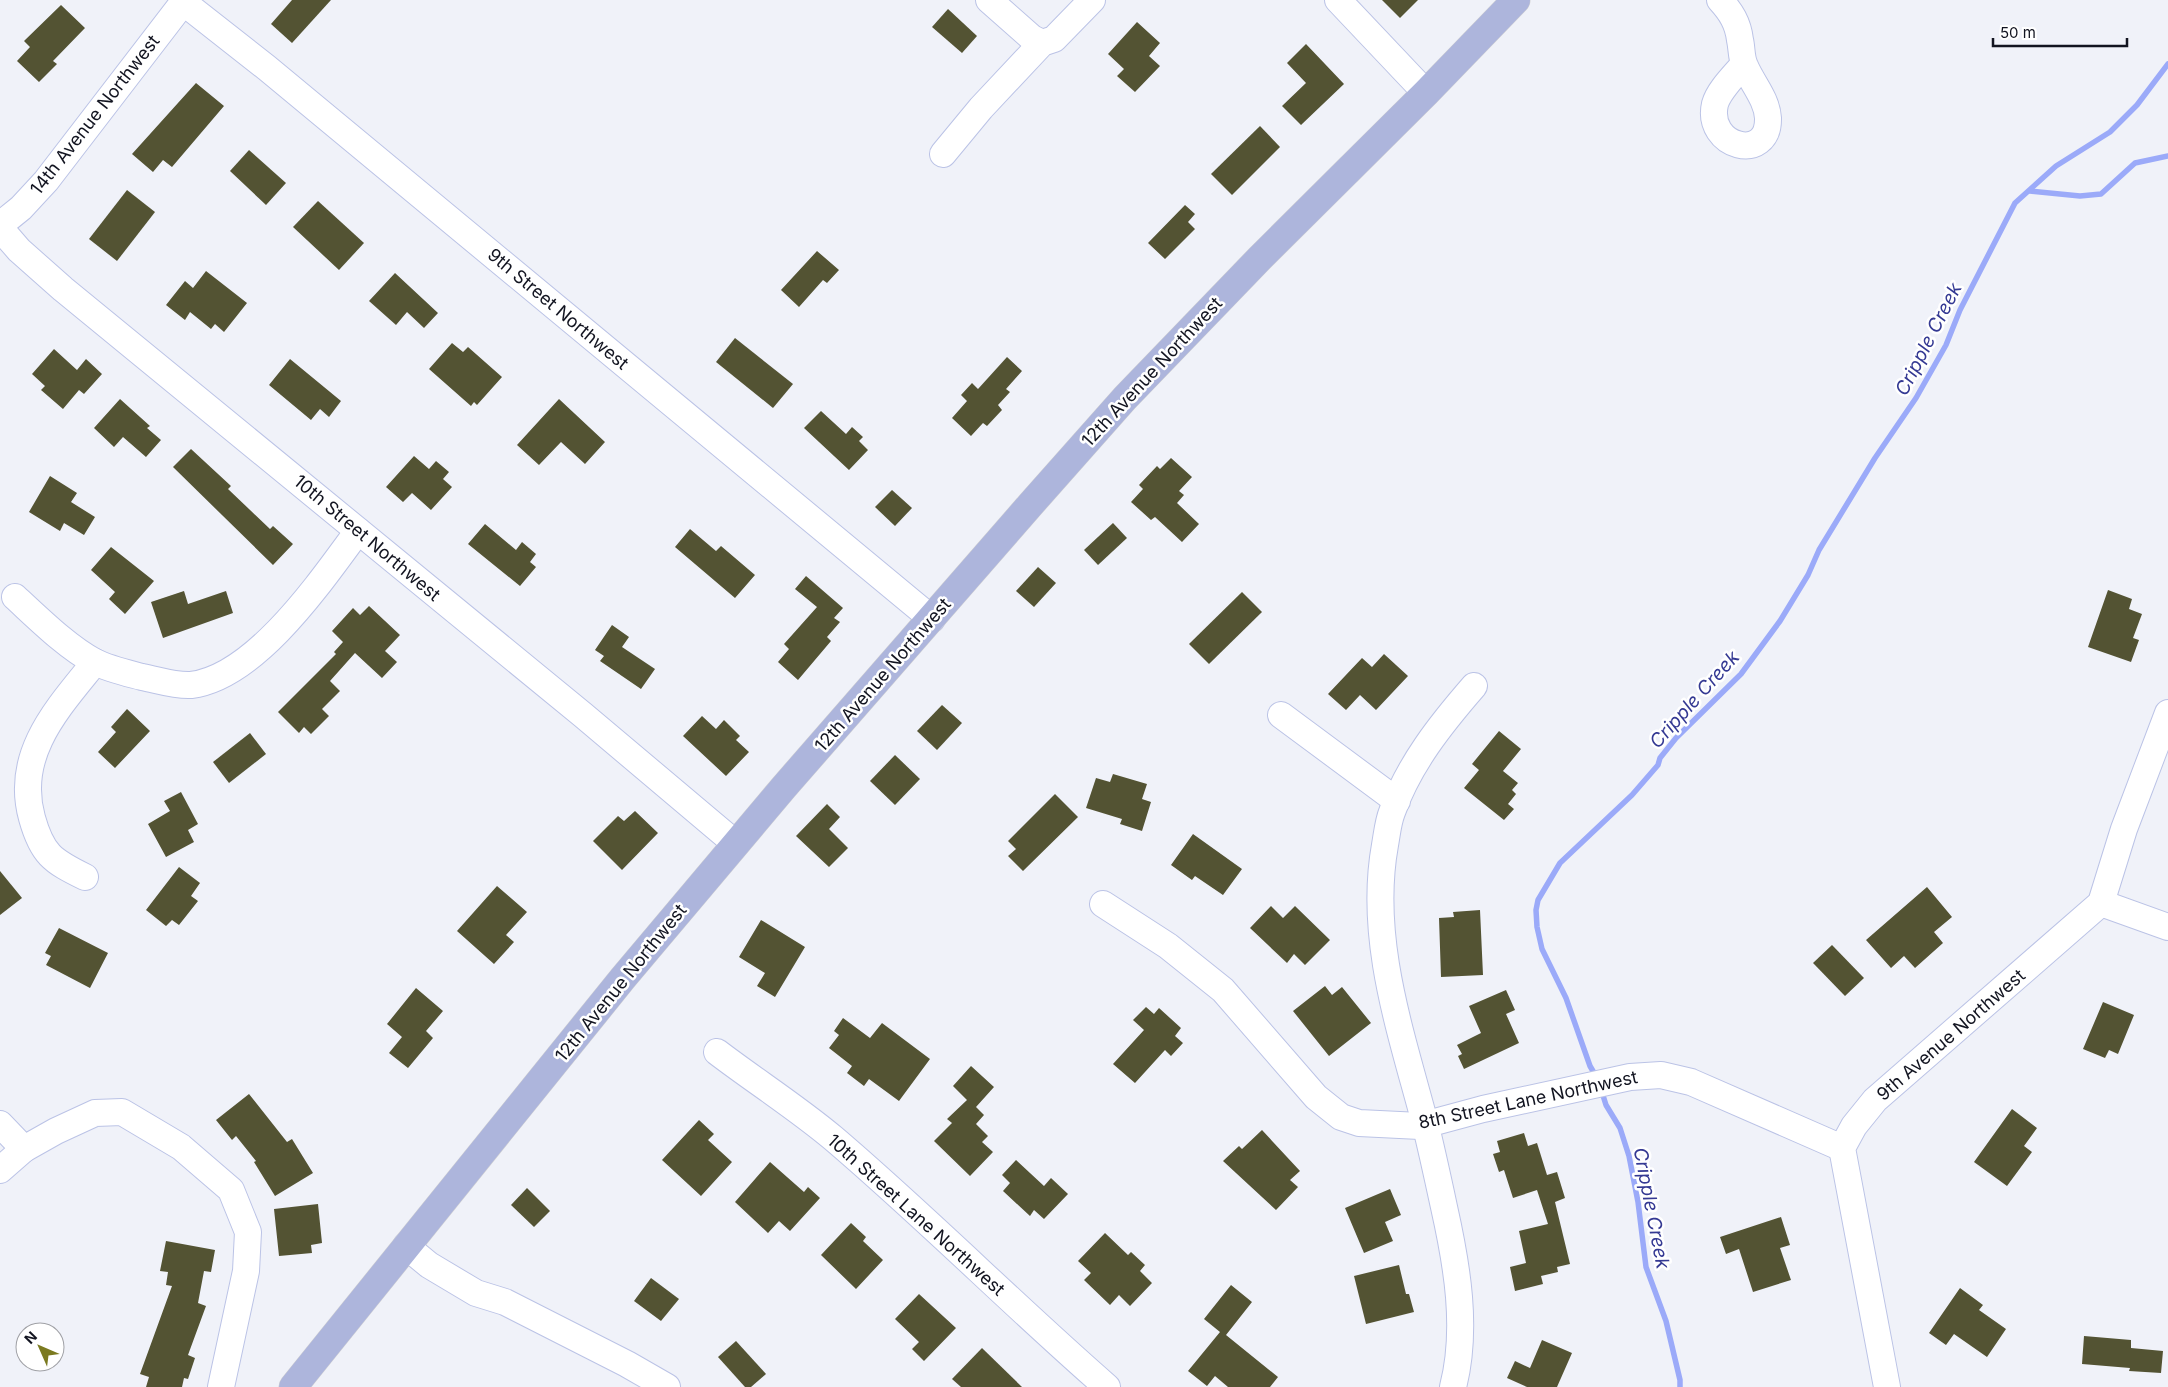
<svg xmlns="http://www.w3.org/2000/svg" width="2168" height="1387" viewBox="0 0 2168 1387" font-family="Inter,sans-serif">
<rect width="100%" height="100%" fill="#f0f2f9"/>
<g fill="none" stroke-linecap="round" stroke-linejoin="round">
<g stroke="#9baaf9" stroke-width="5.5">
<path d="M2030,191L2080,196L2101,194L2135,163L2168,156"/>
<path d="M1597,1078L1590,1066L1566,998L1542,949L1537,927L1536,910L1538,900L1560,863L1632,795L1658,765L1660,758L1676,738L1741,674L1780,621L1808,575L1819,550L1875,458L1916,398L1946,345L1960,310L2015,203L2056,166L2110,132L2137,105L2168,64"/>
<path d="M1601,1089L1606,1105L1620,1128L1629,1156L1638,1202L1646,1267L1666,1321L1680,1380V1387"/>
</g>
</g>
<g fill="#535333">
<path d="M292,0H331L292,43L271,24Z"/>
<path d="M1382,0H1418L1400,18Z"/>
<path d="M61,5L85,28L53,61L57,64L39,82L17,61L30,47L24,41Z"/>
<path d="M948,9L977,36L962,53L932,27Z"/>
<path d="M1137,22L1160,43L1149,56L1160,66L1135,92L1117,76L1124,69L1108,54Z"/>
<path d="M1306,44L1344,84L1301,125L1282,106L1306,83L1287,63Z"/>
<path d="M196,83L224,106L172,167L163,160L153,172L132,154Z"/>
<path d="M1260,126L1280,147L1232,195L1211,174Z"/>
<path d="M249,150L286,183L266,205L230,171Z"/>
<path d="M127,190L155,212L117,261L89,239Z"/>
<path d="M318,201L364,243L339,270L293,227Z"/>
<path d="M1185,205L1195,214L1188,222L1195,229L1165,259L1148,243Z"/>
<path d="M817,251L839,270L827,283L823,280L799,307L781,290Z"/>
<path d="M206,271L247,303L224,332L215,324L211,329L190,312L185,320L166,305L185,281L193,288Z"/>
<path d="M395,273L438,313L424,328L407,312L396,325L369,301Z"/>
<path d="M735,338L793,384L773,408L716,362Z"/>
<path d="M452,343L463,352L468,347L502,377L477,405L474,402L471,406L429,369Z"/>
<path d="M54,349L77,370L86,359L102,374L84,394L79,390L63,409L41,390L45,386L32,374Z"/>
<path d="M1007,357L1022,371L1006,389L1010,392L998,405L1002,410L987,426L983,423L971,436L952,418L967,401L961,395L972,383L978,389Z"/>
<path d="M290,359L341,401L329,417L320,409L311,420L269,385Z"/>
<path d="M120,399L150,426L147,428L161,440L146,457L123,437L114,447L94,428Z"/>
<path d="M559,399L605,442L585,464L561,442L539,465L517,445Z"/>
<path d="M821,411L846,434L852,427L863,437L859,441L868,450L849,470L804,428Z"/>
<path d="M191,449L231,486L228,489L270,529L273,526L293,544L273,565L173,467Z"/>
<path d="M414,456L429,469L436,461L449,472L443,479L452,487L431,510L412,493L403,502L386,487Z"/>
<path d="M1171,458L1192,477L1179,491L1184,495L1177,503L1199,524L1182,542L1155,517L1151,520L1131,502L1143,489L1139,485L1157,466L1160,469Z"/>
<path d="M50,476L77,493L71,502L95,517L84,535L64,523L60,531L29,512Z"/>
<path d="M892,490L912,508L895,526L875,507Z"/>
<path d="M1113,523L1127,538L1098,565L1084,550Z"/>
<path d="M485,524L516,550L522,542L536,554L530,562L536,567L520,586L468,544Z"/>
<path d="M690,529L716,551L721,546L755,575L735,598L675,547Z"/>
<path d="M111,547L154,581L125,614L109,599L115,592L91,570Z"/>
<path d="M1038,567L1056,583L1034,607L1016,591Z"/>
<path d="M806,576L843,608L834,618L840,622L827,637L831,641L798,680L778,662L789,649L784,644L817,607L795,589Z"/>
<path d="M2108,590L2132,599L2129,609L2142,614L2133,638L2139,640L2131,662L2088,647Z"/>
<path d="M184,591L188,604L226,591L233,613L163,638L151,602Z"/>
<path d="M1242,592L1262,612L1209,664L1189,644Z"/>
<path d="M369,606L400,635L385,651L397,662L382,678L355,653L330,681L340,691L322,709L329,716L311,734L304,727L299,733L278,712L336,654L334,652L343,642L332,631L353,608L360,615Z"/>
<path d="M612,625L629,637L622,647L655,669L641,689L600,661L604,656L595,650Z"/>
<path d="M1384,654L1408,676L1376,710L1360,695L1346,710L1328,694L1362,658L1372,667Z"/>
<path d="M942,705L962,723L937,750L917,731Z"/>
<path d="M127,709L150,731L115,768L98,752L116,732L111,727Z"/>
<path d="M702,716L716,729L724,720L740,736L736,740L749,752L726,776L683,736Z"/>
<path d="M1499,731L1521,749L1503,771L1518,783L1512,790L1516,794L1508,804L1514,809L1504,820L1464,788L1479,770L1472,764Z"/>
<path d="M250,733L266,754L229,783L213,762Z"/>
<path d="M895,755L920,779L895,805L870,781Z"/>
<path d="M1113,774L1147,784L1142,799L1151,802L1142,831L1120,824L1122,819L1086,808L1096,778L1110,782Z"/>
<path d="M181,792L198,824L188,830L194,842L166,857L148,824L170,811L164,801Z"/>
<path d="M1055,794L1078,817L1023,871L1008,856L1016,849L1008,841Z"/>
<path d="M827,804L840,817L829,829L848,848L829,867L796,836Z"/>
<path d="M635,811L658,833L622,870L593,841L618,816L624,821Z"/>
<path d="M1193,834L1242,869L1223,895L1195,876L1192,880L1171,865Z"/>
<path d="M179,867L200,883L191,896L198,901L179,925L172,920L166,926L146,910Z"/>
<path d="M0,871L22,898L0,915Z"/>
<path d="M497,886L527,912L506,935L514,942L494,964L457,931Z"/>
<path d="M1927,887L1952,917L1934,932L1943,943L1915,968L1904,956L1891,968L1866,940Z"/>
<path d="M1271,906L1283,918L1295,906L1330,940L1305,965L1294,954L1287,963L1250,928Z"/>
<path d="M1480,910L1483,975L1441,977L1439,918L1454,917L1453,912Z"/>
<path d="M761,920L805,947L775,997L757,986L765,973L739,957Z"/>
<path d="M59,928L108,953L90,988L46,965L51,956L45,953Z"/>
<path d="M1832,945L1864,978L1845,996L1813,963Z"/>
<path d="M1325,986L1332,995L1342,987L1371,1023L1329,1056L1293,1011Z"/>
<path d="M416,988L443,1011L426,1031L433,1038L408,1068L389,1053L402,1037L387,1024Z"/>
<path d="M1506,990L1515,1010L1506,1014L1519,1043L1464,1069L1458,1056L1462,1054L1457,1045L1481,1033L1469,1006Z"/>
<path d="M2103,1002L2134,1015L2118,1054L2109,1050L2105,1058L2083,1049Z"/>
<path d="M1146,1007L1154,1014L1159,1008L1181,1028L1175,1036L1183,1043L1171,1056L1165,1050L1135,1083L1113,1064L1144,1030L1133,1020Z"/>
<path d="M843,1018L870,1038L882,1023L930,1059L899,1101L869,1079L864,1086L847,1073L852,1066L829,1048L839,1035L834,1031Z"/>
<path d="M971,1066L994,1087L976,1107L984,1115L976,1124L988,1136L982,1142L993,1152L970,1176L934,1141L952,1123L947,1119L967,1100L953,1086Z"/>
<path d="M249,1094L287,1142L292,1139L313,1173L275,1196L254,1162L256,1161L236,1136L232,1140L216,1120Z"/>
<path d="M2012,1109L2037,1128L2024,1146L2032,1152L2007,1186L1974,1162Z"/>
<path d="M699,1120L714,1134L708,1140L732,1162L701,1196L662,1160Z"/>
<path d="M1262,1130L1300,1171L1290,1180L1298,1187L1276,1210L1223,1161L1239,1146L1242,1149Z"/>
<path d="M1524,1133L1528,1146L1537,1143L1547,1175L1557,1172L1565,1198L1555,1202L1570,1264L1557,1267L1558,1272L1541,1276L1543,1284L1515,1291L1510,1267L1526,1263L1519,1231L1548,1224L1537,1190L1513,1198L1504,1170L1499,1172L1493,1154L1500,1152L1497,1141Z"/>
<path d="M1016,1160L1044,1186L1051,1178L1068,1194L1044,1219L1034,1210L1030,1216L1003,1191L1010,1183L1002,1175Z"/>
<path d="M770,1162L804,1192L808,1187L820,1198L790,1231L779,1221L768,1233L735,1202Z"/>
<path d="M527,1188L550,1211L534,1227L511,1205Z"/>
<path d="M1390,1189L1401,1215L1385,1222L1393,1241L1364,1253L1345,1208Z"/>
<path d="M318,1204L322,1243L311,1245L312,1253L279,1256L274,1209Z"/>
<path d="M1781,1217L1790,1245L1780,1248L1791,1280L1753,1292L1739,1249L1726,1254L1720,1237Z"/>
<path d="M851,1223L866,1237L863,1241L883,1260L856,1289L821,1255Z"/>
<path d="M1105,1233L1128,1255L1131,1252L1145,1265L1140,1271L1152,1283L1130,1306L1119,1295L1110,1305L1084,1280L1091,1273L1078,1261Z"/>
<path d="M166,1241L215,1250L211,1272L204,1271L198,1303L206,1306L188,1355L195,1358L188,1379L184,1378L182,1387H146L149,1377L140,1374L172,1286L166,1285L168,1272L160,1271Z"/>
<path d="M1399,1265L1406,1294H1409L1414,1312L1366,1324L1354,1276Z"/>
<path d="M651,1278L679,1299L661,1321L634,1301Z"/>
<path d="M1231,1285L1252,1302L1226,1335L1278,1377L1270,1387H1228L1215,1376L1207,1386L1188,1371L1220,1332L1204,1319Z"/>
<path d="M1960,1288L1983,1305L1979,1310L2006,1329L1987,1357L1954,1334L1946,1345L1929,1333Z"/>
<path d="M919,1294L956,1328L924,1361L912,1349L919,1342L895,1319Z"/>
<path d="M2084,1336L2131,1340V1348L2163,1351L2161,1373L2129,1371L2130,1368L2082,1364Z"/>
<path d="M1542,1340L1572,1353L1557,1387H1527L1507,1378L1515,1361L1530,1368Z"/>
<path d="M736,1341L766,1374L751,1387H745L718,1357Z"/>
<path d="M982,1348L1022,1387H961L952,1379Z"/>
</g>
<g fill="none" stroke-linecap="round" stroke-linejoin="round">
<g stroke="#bbc3e6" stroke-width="28">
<g id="minor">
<path d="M989,0L1032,38L1042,43"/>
<path d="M1338,0L1426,93"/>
<path d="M1720,0C1731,12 1738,23 1740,40C1742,48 1741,58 1745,66C1752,83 1767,99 1768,118C1769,164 1705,147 1715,104C1719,90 1734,76 1744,64"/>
<path d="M183,2L267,68L932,619"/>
<path d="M943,154L981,108L1042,43L1054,39L1092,0"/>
<path d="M0,225L21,208L46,181L185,0"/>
<path d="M0,228L19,250L63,289L583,715L736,844"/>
<path d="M15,597C39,619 67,647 95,662C109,669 127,673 142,677C158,680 175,686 191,685C256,677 321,581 358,531"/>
<path d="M1281,715L1397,801"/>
<path d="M85,877C52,861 42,854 32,818C14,754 58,708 95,662"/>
<path d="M2101,903L2168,927"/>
<path d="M1103,904L1168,946L1223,990L1316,1097L1341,1117L1359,1123L1420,1126L1483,1109L1630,1077L1661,1075L1691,1082L1842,1148"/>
<path d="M717,1052C755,1081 796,1107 833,1138C927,1218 1014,1306 1107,1387"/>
<path d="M0,1124L24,1149"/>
<path d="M0,1170L24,1149L56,1131L95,1113L122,1112L181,1147L231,1190L248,1232L246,1271L221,1387"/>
<path d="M406,1246L429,1265L476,1293L505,1302L627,1364L667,1387"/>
<path d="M1453,1387C1468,1329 1457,1265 1444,1207C1438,1179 1432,1151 1425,1123C1401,1032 1368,939 1385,845C1387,834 1388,822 1392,812C1409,764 1441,724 1474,686"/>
<path d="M1887,1387L1842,1148L1854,1126L1875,1100L2101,903L2124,829L2168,713"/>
</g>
</g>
<g stroke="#d0d0d2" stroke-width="29">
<path id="major" d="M293,1387L623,978L784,787L1031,504L1125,398L1260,258L1426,93L1516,0"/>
</g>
<use href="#minor" stroke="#fff" stroke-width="26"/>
<use href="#major" stroke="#adb5dc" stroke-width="28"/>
</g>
<g text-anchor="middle" stroke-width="5" stroke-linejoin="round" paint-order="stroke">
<g font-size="18" fill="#121420" stroke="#fff">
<text transform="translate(95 115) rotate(-52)" y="6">14th Avenue Northwest</text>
<text transform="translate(558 309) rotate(40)" y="6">9th Street Northwest</text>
<text transform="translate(1152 372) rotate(-47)" y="6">12th Avenue Northwest</text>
<text transform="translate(367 538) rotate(40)" y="6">10th Street Northwest</text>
<text transform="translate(883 675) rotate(-49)" y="6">12th Avenue Northwest</text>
<text transform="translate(621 983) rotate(-51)" y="6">12th Avenue Northwest</text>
<text transform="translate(1951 1035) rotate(-41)" y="6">9th Avenue Northwest</text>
<text transform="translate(1528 1100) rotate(-12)" y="6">8th Street Lane Northwest</text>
<text transform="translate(916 1215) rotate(42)" y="6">10th Street Lane Northwest</text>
</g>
<g font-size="19" font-style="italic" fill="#343993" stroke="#fff">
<text transform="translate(1928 339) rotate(-63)" y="7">Cripple Creek</text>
<text transform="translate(1694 699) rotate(-48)" y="7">Cripple Creek</text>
<text transform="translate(1652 1208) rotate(79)" y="7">Cripple Creek</text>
</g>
</g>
<g transform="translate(40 1347) rotate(315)"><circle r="24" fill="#ffffff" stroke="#a0a1a6"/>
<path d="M0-4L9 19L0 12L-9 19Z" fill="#7b7a20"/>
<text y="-8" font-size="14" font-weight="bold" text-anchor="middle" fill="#121420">N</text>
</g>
<path d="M1993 38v8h134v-8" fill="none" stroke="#121420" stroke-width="2.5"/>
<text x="2000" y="38" font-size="15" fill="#121420" stroke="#ffffff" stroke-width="4" paint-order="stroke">50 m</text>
</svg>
